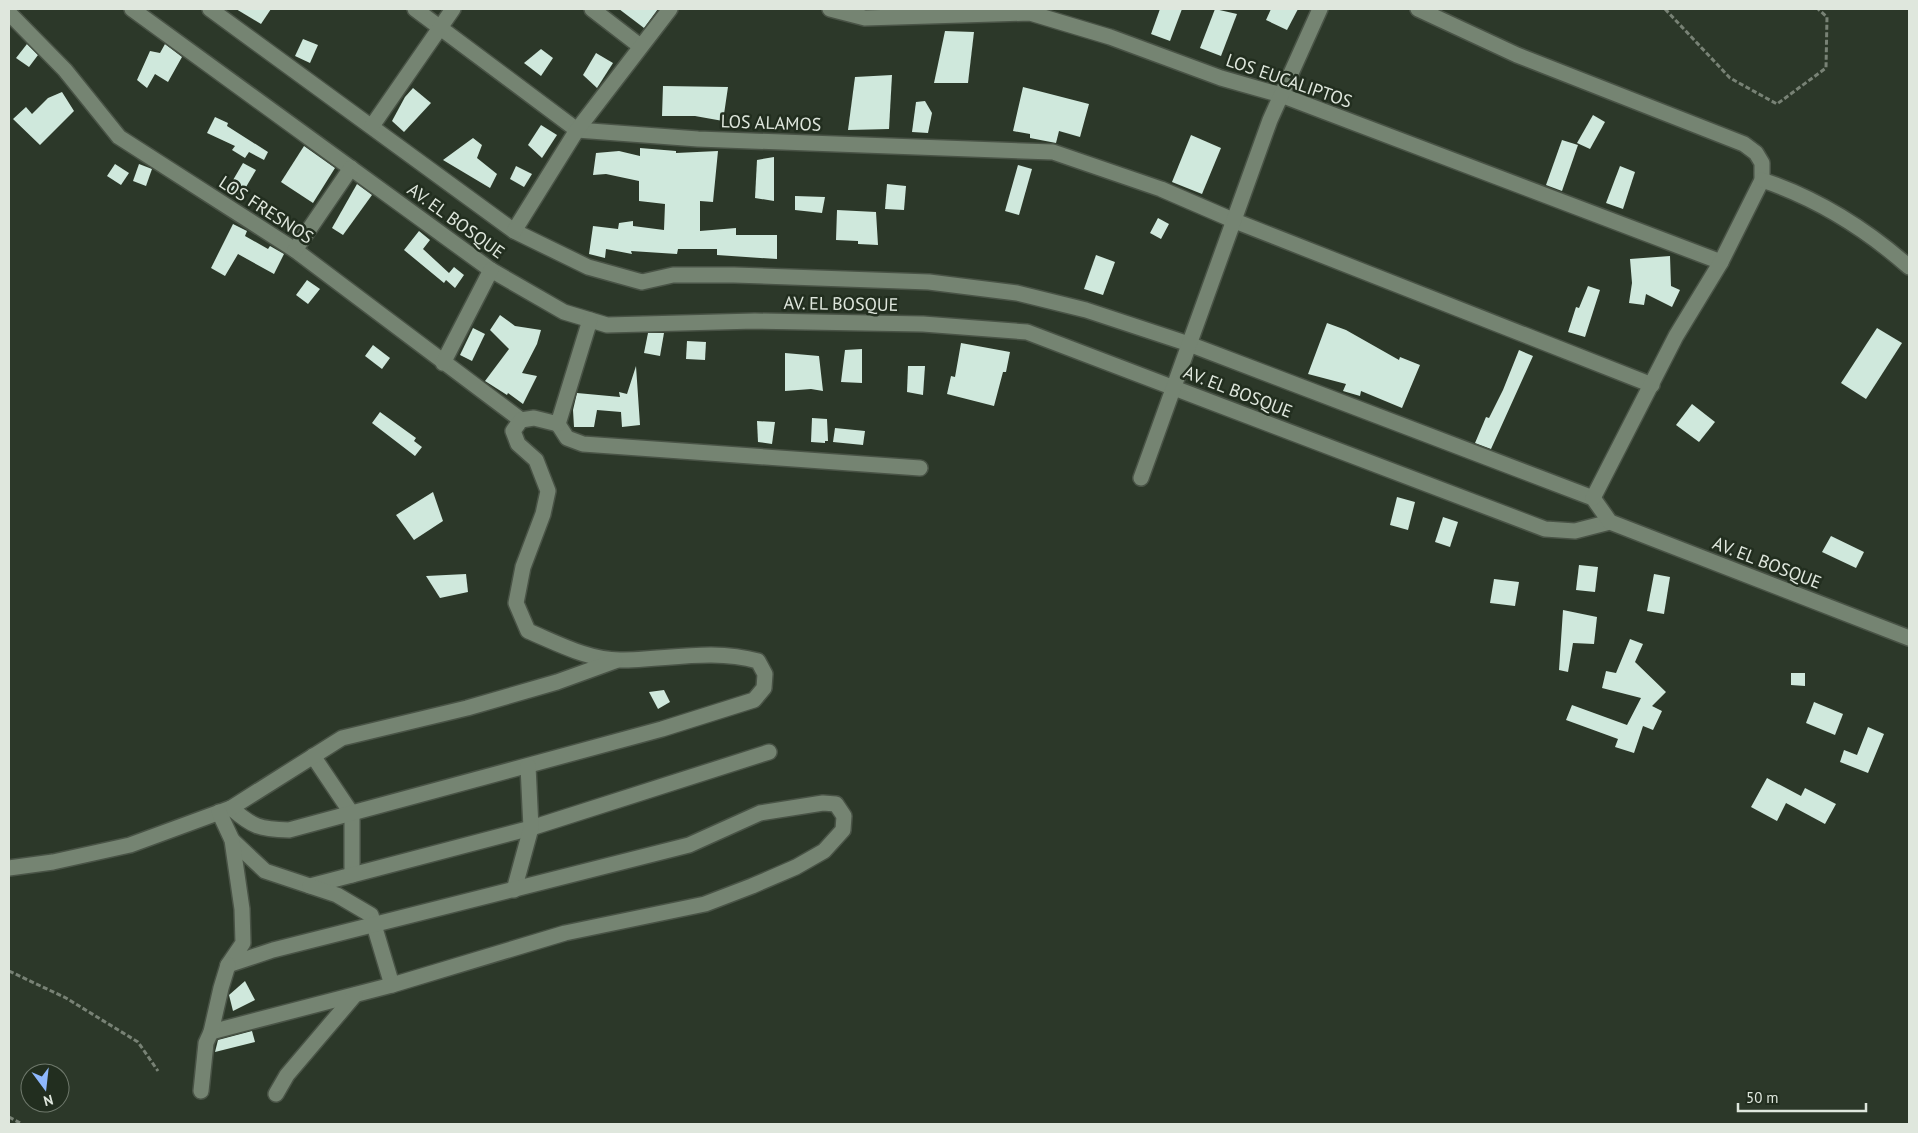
<svg xmlns="http://www.w3.org/2000/svg" width="1918" height="1133" viewBox="0 0 1918 1133" font-family="'PT Sans',sans-serif">
<rect width="100%" height="100%" fill="#2c3829"/>
<g fill="#cfe8dc">
<path d="M236,9H271L261,24Z"/>
<path d="M619,9H658L644,28Z"/>
<path d="M1160,9H1182L1170,41L1151,34Z"/>
<path d="M1215,9L1237,14L1221,56L1200,48Z"/>
<path d="M1271,9H1298L1287,30L1266,20Z"/>
<path d="M945,31L974,32L968,83H934Z"/>
<path d="M303,39L318,45L310,63L295,56Z"/>
<path d="M27,44L38,55L29,67L16,58Z"/>
<path d="M165,44L182,57L168,82L155,74L147,88L137,80L150,51L160,53Z"/>
<path d="M541,49L553,58L541,76L524,63Z"/>
<path d="M596,53L613,63L597,88L583,75Z"/>
<path d="M892,75L889,129L848,130L855,77Z"/>
<path d="M663,86L728,87L723,121L695,116H662Z"/>
<path d="M1023,87L1089,104L1080,137L1059,131L1056,143L1030,138V134L1013,131Z"/>
<path d="M413,88L431,103L404,132L392,121L405,97Z"/>
<path d="M62,92L74,111L40,145L13,119L26,107L32,114L48,98Z"/>
<path d="M925,101L932,113L928,133L912,132L916,102Z"/>
<path d="M1593,115L1605,122L1590,149L1577,143Z"/>
<path d="M215,117L228,123L227,126L268,152L264,160L249,152L245,158L232,150L235,146L207,133Z"/>
<path d="M541,125L557,135L542,158L528,145Z"/>
<path d="M1191,135L1221,148L1202,194L1172,182Z"/>
<path d="M473,138L482,145L477,158L497,174L490,188L443,160Z"/>
<path d="M1562,140L1578,145L1562,191L1546,185Z"/>
<path d="M304,146L335,168L313,203L281,182Z"/>
<path d="M640,148L676,151V153L718,151L713,202L700,201V231L736,228V235H777V259L717,255V249H678L677,254L631,251L632,254L606,249L605,258L589,254L593,226L618,229L619,223L633,221V226L664,230L665,204L639,201V181L606,174L593,175L596,153L619,151L640,156Z"/>
<path d="M774,157V201L755,198L757,160Z"/>
<path d="M243,163L256,170L239,199L226,192Z"/>
<path d="M115,164L129,173L121,185L107,176Z"/>
<path d="M139,164L152,169L146,186L133,181Z"/>
<path d="M1018,165L1032,169L1019,215L1005,211Z"/>
<path d="M516,166L532,174L524,187L510,179Z"/>
<path d="M1620,166L1635,172L1623,209L1606,203Z"/>
<path d="M357,184L372,195L343,235L332,228Z"/>
<path d="M887,184L906,186L904,210L885,209Z"/>
<path d="M795,196L825,197L822,213L795,210Z"/>
<path d="M837,210L876,212L878,245L858,244V241L836,240Z"/>
<path d="M1158,218L1169,224L1161,239L1150,233Z"/>
<path d="M233,224L247,231L245,236L268,249L270,246L284,254L274,274L238,254L225,276L211,268Z"/>
<path d="M419,231L430,240L423,249L449,273L454,267L464,275L455,288L446,280L444,283L404,250Z"/>
<path d="M1096,255L1115,262L1103,295L1084,289Z"/>
<path d="M1670,256L1671,286L1680,290L1672,307L1646,294L1644,305L1629,303L1632,283L1630,259Z"/>
<path d="M307,280L320,289L308,304L296,295Z"/>
<path d="M1588,286L1600,290L1585,337L1568,332L1576,307L1579,308Z"/>
<path d="M500,315L515,326L541,330L537,344L522,373L537,376L523,404L508,393L507,395L485,381L509,349L490,330Z"/>
<path d="M1327,323L1346,330L1399,360L1400,357L1420,365L1402,408L1361,391L1360,396L1343,391L1346,384L1308,374Z"/>
<path d="M473,328L485,334L472,361L460,355Z"/>
<path d="M1877,328L1902,343L1866,399L1841,383Z"/>
<path d="M648,333H664L660,356L644,353Z"/>
<path d="M687,341L706,342L705,360L686,359Z"/>
<path d="M961,343L1010,352L1006,372H1003L994,406L947,394L951,376L955,377Z"/>
<path d="M373,345L390,358L382,369L365,356Z"/>
<path d="M862,349V383L841,382L845,350Z"/>
<path d="M1519,350L1533,356L1491,449L1475,443L1486,417L1489,418L1503,390Z"/>
<path d="M785,353L819,356L823,391L811,389L785,391Z"/>
<path d="M636,366L640,425L622,427L621,412L597,410L594,427H574L573,410L577,393L620,397L619,392L627,394Z"/>
<path d="M908,366H925L923,395L907,392Z"/>
<path d="M1692,404L1715,422L1699,442L1676,425Z"/>
<path d="M380,412L416,438L414,441L422,447L415,456L372,423Z"/>
<path d="M812,418L827,419L828,441H825V443L811,442Z"/>
<path d="M757,421L775,422L772,444L758,442Z"/>
<path d="M835,428L865,431L863,445L833,442Z"/>
<path d="M433,492L443,521L414,540L396,515Z"/>
<path d="M1397,497L1415,502L1408,530L1390,525Z"/>
<path d="M1443,517L1458,522L1450,547L1435,542Z"/>
<path d="M1831,536L1864,552L1856,568L1822,552Z"/>
<path d="M1579,565L1598,567L1595,592L1576,590Z"/>
<path d="M466,574L468,592L440,598L426,576Z"/>
<path d="M1654,574L1670,577L1664,614L1647,611Z"/>
<path d="M1494,579L1519,582L1515,606L1490,603Z"/>
<path d="M1563,610L1597,617L1594,644L1573,643L1568,672L1559,670Z"/>
<path d="M1630,639L1643,644L1635,662L1666,692L1652,706L1662,711L1653,730L1643,726L1634,753L1615,747L1618,739L1566,720L1572,705L1627,725L1641,698L1602,688L1606,671L1616,673Z"/>
<path d="M1791,673H1805V686L1791,685Z"/>
<path d="M664,690L670,702L658,709L649,692Z"/>
<path d="M1814,702L1843,714L1835,735L1806,723Z"/>
<path d="M1868,727L1884,734L1868,773L1840,762L1844,750L1857,755Z"/>
<path d="M1767,778L1801,796L1805,788L1836,804L1825,824L1786,803L1777,821L1751,807Z"/>
<path d="M245,981L255,1000L233,1011L229,995Z"/>
<path d="M252,1031L255,1042L215,1052L218,1040Z"/>
</g>
<g fill="none" stroke-linecap="round" stroke-linejoin="round">
<g stroke="#495346" stroke-width="18">
<g id="minor">
<path d="M132,9L491,270L564,312L607,325L755,321L923,324L1027,332L1545,529L1575,531L1610,522"/>
<path d="M210,9L514,231L588,267L642,282L673,275H734L929,282L1017,293L1086,310L1189,344L1593,498L1610,522L1909,638"/>
<path d="M415,9L577,130L698,139L1053,152L1161,189L1235,221L1652,385"/>
<path d="M592,9L640,46"/>
<path d="M830,9L865,18L1030,13L1110,37L1221,78L1281,95L1721,262"/>
<path d="M1418,9L1517,55L1744,144L1756,153L1762,163V180L1721,262L1676,336L1593,498"/>
<path d="M9,13L65,70L119,137L295,250L521,420"/>
<path d="M372,126L453,9"/>
<path d="M1762,180C1816,198 1866,229 1909,267"/>
<path d="M514,231L577,130L670,9"/>
<path d="M295,250L351,168"/>
<path d="M443,363L491,270"/>
<path d="M558,424L567,438L583,444L920,468"/>
<path d="M1141,478L1270,120L1320,9"/>
<path d="M313,756L352,814V875"/>
<path d="M231,808C253,827 259,829 289,830L662,729L754,700L764,688L765,674L758,661C712,648 666,660 620,660C588,660 557,643 528,631L516,603L523,567L543,514L548,491L536,460L518,444L513,431L521,420L534,418L558,424L590,320"/>
<path d="M232,840L265,871L310,886L531,828L769,752"/>
<path d="M9,868L53,862L130,845L231,808L342,738L467,708L557,682L615,661"/>
<path d="M310,886L337,895L371,915L392,985"/>
<path d="M514,890L531,828L528,766"/>
<path d="M211,1032L392,985L565,933L705,904L752,886L796,867L824,851L843,830L844,816L836,804L823,803L760,813L689,845L273,950L228,965L243,943L242,909L232,840L219,812"/>
<path d="M201,1091L206,1043L211,1032L221,988L228,965"/>
<path d="M276,1094L287,1075L355,995"/>
</g>
</g>
<g stroke="#788275" stroke-width="3" stroke-dasharray="5 2.5" stroke-linecap="butt">
<path d="M1665,9L1730,78L1777,104L1826,68L1827,17L1818,9"/>
<path d="M9,971L66,998L138,1042L158,1071"/>
<path d="M9,1117L22,1124"/>
</g>
<use href="#minor" stroke="#758472" stroke-width="15"/>
</g>
<g text-anchor="middle" stroke-width="5" stroke-linejoin="round" paint-order="stroke">
<g font-size="18" fill="#dfe7dd" stroke="#222e1f">
<text transform="translate(1289 81) rotate(19)" y="6">LOS EUCALIPTOS</text>
<text transform="translate(771 123) rotate(2)" y="6">LOS ALAMOS</text>
<text transform="translate(266 210) rotate(33)" y="6">LOS FRESNOS</text>
<text transform="translate(456 221) rotate(36)" y="6">AV. EL BOSQUE</text>
<text transform="translate(841 304) rotate(1)" y="6">AV. EL BOSQUE</text>
<text transform="translate(1238 392) rotate(21)" y="6">AV. EL BOSQUE</text>
<text transform="translate(1767 563) rotate(21)" y="6">AV. EL BOSQUE</text>
</g>
</g>
<rect width="1918" height="1133" fill="none" stroke="#dfe7dd" stroke-width="20"/>
<g transform="translate(45 1088) rotate(165)"><circle r="24" fill="#222e1f" stroke="#6e786b"/>
<path d="M0-4L9 19L0 12L-9 19Z" fill="#8eb8fd"/>
<text y="-8" font-size="14" font-weight="bold" text-anchor="middle" fill="#dfe7dd">N</text>
</g>
<path d="M1738 1103v8h128v-8" fill="none" stroke="#dfe7dd" stroke-width="2.5"/>
<text x="1746" y="1103" font-size="15" fill="#dfe7dd" stroke="#222e1f" stroke-width="4" paint-order="stroke">50 m</text>
</svg>
